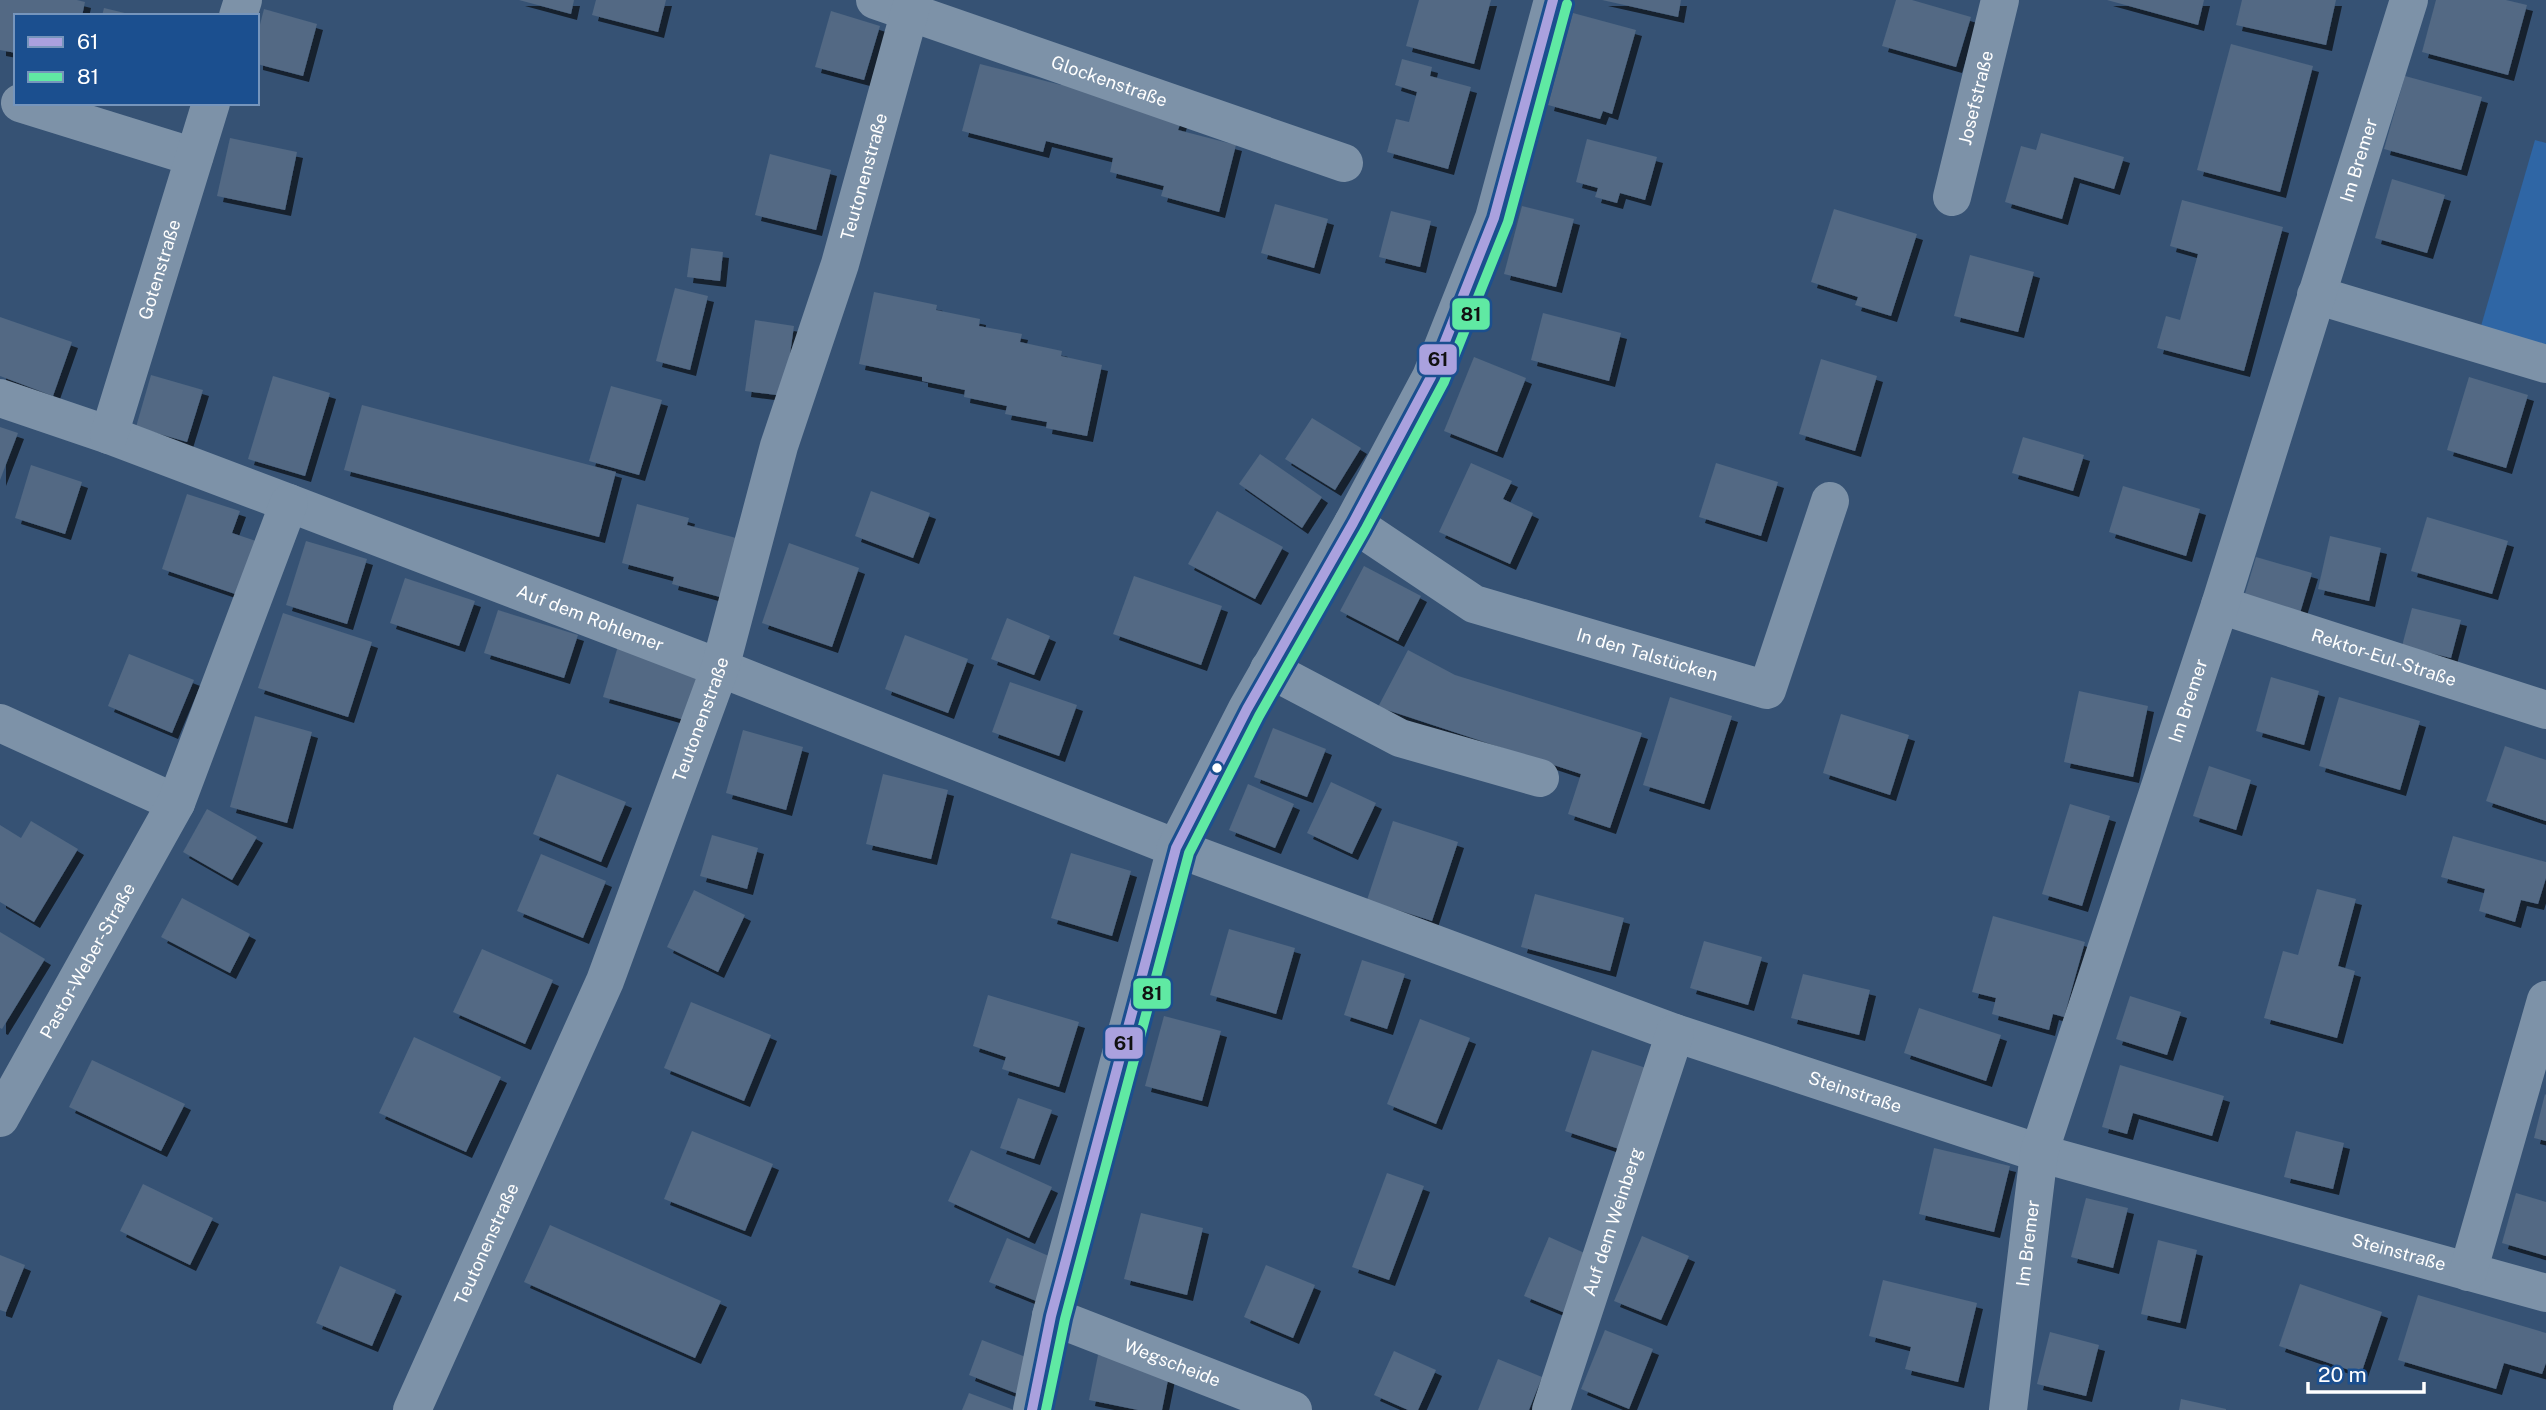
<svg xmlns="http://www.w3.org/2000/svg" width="2546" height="1410" viewBox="0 0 2546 1410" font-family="'Public Sans',sans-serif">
<defs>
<filter id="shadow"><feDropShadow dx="6" dy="6" stdDeviation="0" flood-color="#0009"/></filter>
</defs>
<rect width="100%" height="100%" fill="#365274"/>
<path fill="#2f66a5" d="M2535,140L2546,143V351L2479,333Z"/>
<g fill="#526984" filter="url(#shadow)">
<path d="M0,0H77L85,2L82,16H16V53L0,50Z"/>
<path d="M519,0H574L571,14Z"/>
<path d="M596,0H666L658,32L592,15Z"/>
<path d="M1419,0H1491L1474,64L1406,46Z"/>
<path d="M1602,0H1681L1678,17Z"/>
<path d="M1896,0H1912L1971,17L1956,67L1882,46Z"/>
<path d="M2107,0H2204L2198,25Z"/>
<path d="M2242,0H2336L2326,45L2236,25Z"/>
<path d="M2436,0H2506L2527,5L2508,75L2422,52Z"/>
<path d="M104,8L133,15L132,16H102Z"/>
<path d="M264,9L317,24L303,76L257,64V36Z"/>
<path d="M831,11L880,26L864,80L815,67Z"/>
<path d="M1573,13L1636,30L1612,114L1603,111L1600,119L1548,105Z"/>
<path d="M2231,44L2313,66L2280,192L2197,170Z"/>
<path d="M1402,59L1432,67L1430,76L1471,87L1448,169L1387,152L1396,119L1409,122L1417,92L1395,85Z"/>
<path d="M980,64L1061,85L1063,78L1181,122L1178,130L1236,145L1219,212L1161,196L1164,186L1110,172L1113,158L1046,141L1043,152L962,131Z"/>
<path d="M2405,76L2482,97L2461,170L2384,149Z"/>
<path d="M2041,133L2124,157L2114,189L2074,177L2062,219L2005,202L2021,146L2036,150Z"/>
<path d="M230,138L297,152L285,210L217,196Z"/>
<path d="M1587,139L1657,157L1645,200L1620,193L1617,203L1595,197L1598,188L1576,182Z"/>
<path d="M770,154L831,170L816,230L755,215Z"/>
<path d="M2392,179L2445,195L2427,253L2375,238Z"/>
<path d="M2182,200L2283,227L2244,371L2157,348L2166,316L2180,320L2198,254L2170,246Z"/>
<path d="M1275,204L1328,219L1314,268L1261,253Z"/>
<path d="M1522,206L1574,219L1556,287L1504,274Z"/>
<path d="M1834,209L1917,234L1891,316L1855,305L1858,297L1811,282Z"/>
<path d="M1391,211L1431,221L1420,267L1379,257Z"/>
<path d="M691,248L723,252L720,281L687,277Z"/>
<path d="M1970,255L2034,272L2018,332L1954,316Z"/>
<path d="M675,288L708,296L690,370L656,361Z"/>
<path d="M874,292L937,305L936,310L980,319L979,326L1022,334L1020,342L1062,351L1061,356L1102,365L1087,436L1046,428L1047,422L1005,414L1007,406L964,397L965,390L922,381V377L859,364Z"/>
<path d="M1543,313L1621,333L1609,381L1531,360Z"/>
<path d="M0,317L72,342L53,396L0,376Z"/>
<path d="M755,320L794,326L784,396L745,391Z"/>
<path d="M1474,357L1526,378L1497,452L1444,431Z"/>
<path d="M1821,359L1877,376L1855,451L1799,434Z"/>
<path d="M151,375L203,390L187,442L136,427Z"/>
<path d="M273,376L330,393L305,476L248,459Z"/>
<path d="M2469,377L2528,395L2506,468L2447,450Z"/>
<path d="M611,386L662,400L639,475L589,461Z"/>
<path d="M362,405L616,472L599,537L344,470Z"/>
<path d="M1312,418L1361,448L1335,490L1285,459Z"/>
<path d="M0,427L18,433L0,480Z"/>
<path d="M2023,437L2084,455L2073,491L2012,473Z"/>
<path d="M1260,454L1322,497L1302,528L1239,484Z"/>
<path d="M1471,463L1512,481L1503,499L1533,513L1510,564L1439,532Z"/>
<path d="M1716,463L1778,482L1761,536L1699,517Z"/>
<path d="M31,465L82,482L65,534L15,518Z"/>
<path d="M2123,486L2200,509L2186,556L2109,532Z"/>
<path d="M871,491L930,513L913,558L855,536Z"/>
<path d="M187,494L240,511L232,533L256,541L238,595L162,569Z"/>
<path d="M637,504L689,518L687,525L736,538L720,597L672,584L674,577L622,563Z"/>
<path d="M1217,511L1283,547L1255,599L1188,564Z"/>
<path d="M2427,517L2508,541L2492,594L2411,571Z"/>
<path d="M2330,536L2381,548L2369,601L2318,589Z"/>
<path d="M306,541L367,559L347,624L286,605Z"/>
<path d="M789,543L859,568L832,647L762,623Z"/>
<path d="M2256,557L2312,573L2300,613L2244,597Z"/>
<path d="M1364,566L1421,596L1398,641L1340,611Z"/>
<path d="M1134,576L1222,606L1201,665L1113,634Z"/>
<path d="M405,578L475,601L459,646L390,623Z"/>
<path d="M2412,608L2461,620L2451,658L2402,646Z"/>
<path d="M498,610L578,635L564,678L484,653Z"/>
<path d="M283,613L372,642L348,717L258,688Z"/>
<path d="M1007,618L1050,636L1034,675L991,659Z"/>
<path d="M905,635L968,659L948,713L885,689Z"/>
<path d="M618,646L703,670L688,721L603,697Z"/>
<path d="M1408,650L1455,675L1642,733L1610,828L1568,814L1581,774L1378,707Z"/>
<path d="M129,654L194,680L172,733L108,706Z"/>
<path d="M2271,677L2319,691L2304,745L2256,731Z"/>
<path d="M1010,682L1077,705L1059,756L992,732Z"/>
<path d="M2079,691L2148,706L2133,777L2064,762Z"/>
<path d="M1670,697L1732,716L1704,804L1643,785Z"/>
<path d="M2339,697L2420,721L2400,790L2319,766Z"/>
<path d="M1841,714L1909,735L1890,795L1823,773Z"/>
<path d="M255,716L312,732L287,823L230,807Z"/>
<path d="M1273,728L1326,749L1307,797L1254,777Z"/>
<path d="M743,730L803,747L786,810L726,793Z"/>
<path d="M2505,746L2546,760V821L2486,801Z"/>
<path d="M2209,766L2251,780L2236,830L2193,816Z"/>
<path d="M557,774L626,802L601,862L533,834Z"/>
<path d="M883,774L948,790L931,859L866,844Z"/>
<path d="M1331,782L1376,803L1352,854L1307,833Z"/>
<path d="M1248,784L1294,804L1275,848L1229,830Z"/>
<path d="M2070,804L2110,816L2082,906L2042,894Z"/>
<path d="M207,809L257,837L232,880L183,852Z"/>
<path d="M31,821L78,849L34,922L0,902V825L21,838Z"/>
<path d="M1393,821L1458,842L1432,921L1367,900Z"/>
<path d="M712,835L758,848L747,889L700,876Z"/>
<path d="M2453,836L2546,862V878L2538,904L2521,900L2515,922L2479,911L2485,889L2441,877Z"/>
<path d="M1071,853L1131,871L1112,936L1051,918Z"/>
<path d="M541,854L606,881L583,938L517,911Z"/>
<path d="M2317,889L2356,899L2338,966L2355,971L2337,1038L2264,1018L2283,951L2298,955Z"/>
<path d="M694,890L745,915L718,972L667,947Z"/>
<path d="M1535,894L1624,918L1610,971L1521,947Z"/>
<path d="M182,898L250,934L230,973L161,937Z"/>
<path d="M1993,916L2085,942L2064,1017L2053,1014L2049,1030L1992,1014L1996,998L1972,992Z"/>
<path d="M1229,929L1295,948L1276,1014L1210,995Z"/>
<path d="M0,932L45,959L2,1029L0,1028Z"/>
<path d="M1704,941L1762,957L1748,1005L1690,988Z"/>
<path d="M482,949L553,980L525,1044L453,1012Z"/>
<path d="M1362,960L1405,974L1387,1029L1344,1015Z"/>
<path d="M1803,974L1870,990L1859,1035L1791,1018Z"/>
<path d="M988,995L1079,1022L1059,1087L1002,1069L1006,1057L973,1046Z"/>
<path d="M2130,996L2181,1012L2167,1055L2116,1039Z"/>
<path d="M691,1002L771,1035L744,1101L664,1068Z"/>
<path d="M1919,1008L2001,1035L1986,1081L1904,1053Z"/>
<path d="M1164,1016L1221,1031L1202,1101L1145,1086Z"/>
<path d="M1420,1019L1470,1038L1436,1124L1387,1104Z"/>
<path d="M414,1037L501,1077L466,1152L379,1113Z"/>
<path d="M1592,1050L1652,1070L1625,1151L1565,1131Z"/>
<path d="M92,1060L185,1104L161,1151L69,1107Z"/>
<path d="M2120,1065L2224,1096L2212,1136L2133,1113L2127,1134L2102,1127Z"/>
<path d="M2545,1094L2546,1095V1141L2534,1138Z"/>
<path d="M1018,1098L1052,1110L1034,1159L1000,1148Z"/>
<path d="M692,1131L773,1164L745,1231L664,1199Z"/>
<path d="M2296,1131L2344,1143L2333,1189L2284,1177Z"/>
<path d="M1934,1148L2010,1166L1994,1232L1919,1214Z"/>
<path d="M971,1150L1052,1187L1029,1238L948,1201Z"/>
<path d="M1387,1173L1424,1186L1389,1280L1352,1267Z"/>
<path d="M143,1184L213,1218L190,1265L120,1231Z"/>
<path d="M2516,1193L2546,1202V1256L2502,1243Z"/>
<path d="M2086,1198L2128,1208L2113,1268L2071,1257Z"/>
<path d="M1141,1213L1203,1228L1187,1295L1124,1279Z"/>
<path d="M550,1225L721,1301L695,1358L524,1282Z"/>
<path d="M1642,1236L1689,1256L1661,1320L1614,1301Z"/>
<path d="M1549,1237L1589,1255L1565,1313L1524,1296Z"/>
<path d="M1007,1238L1058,1260L1041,1303L989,1282Z"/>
<path d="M2158,1240L2197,1250L2180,1323L2141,1314Z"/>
<path d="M0,1255L25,1265L6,1312L0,1310Z"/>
<path d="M1266,1265L1315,1285L1293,1338L1244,1317Z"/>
<path d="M340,1266L396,1290L372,1346L316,1323Z"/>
<path d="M1883,1280L1977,1303L1958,1382L1905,1369L1911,1347L1869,1336Z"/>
<path d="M2300,1284L2382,1312L2361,1374L2279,1346Z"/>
<path d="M2418,1295L2546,1333V1363L2542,1374L2504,1363L2496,1389L2398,1360Z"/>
<path d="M1605,1330L1653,1349L1629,1409L1581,1389Z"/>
<path d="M2050,1332L2099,1345L2086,1396L2037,1384Z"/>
<path d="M982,1340L1036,1361L1023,1396L969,1375Z"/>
<path d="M1394,1351L1436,1370L1418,1410H1408L1374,1395Z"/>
<path d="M1098,1355L1170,1370L1162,1410H1138L1089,1400Z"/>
<path d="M1498,1359L1542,1377L1529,1410H1478Z"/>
<path d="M969,1393L1014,1410H962Z"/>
<path d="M2181,1399L2226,1409V1410H2179Z"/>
</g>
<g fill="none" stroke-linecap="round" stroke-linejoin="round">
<g stroke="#7d92a8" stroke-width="38">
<path id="s1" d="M875,0L1344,163"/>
<path d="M238,16L243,0"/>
<path d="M20,103L194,157"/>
<path id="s2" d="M1952,197L2000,0"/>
<path d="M2316,295L2546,364"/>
<path id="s3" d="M0,398L109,435L289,503L720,668L1176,848L1675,1033L2039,1153L2546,1293"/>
<path id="s4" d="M109,435L211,103"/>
<path id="s5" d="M1353,523L1474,604L1767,690L1830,501"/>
<path id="s6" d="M2220,605L2546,710"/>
<path d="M1269,669L1400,738L1540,778"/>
<path d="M0,723L176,803"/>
<path id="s7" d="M0,1118L176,803L289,503"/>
<path d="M2468,1272L2546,1000"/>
<path id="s8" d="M1051,1316L1293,1410"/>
<path id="s9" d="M412,1410L605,981L720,668L779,446L840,264L913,0"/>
<path d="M1032,1410L1051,1316L1176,848L1247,709L1353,523L1431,377L1494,218L1553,0"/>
<path id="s10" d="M1551,1410L1675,1033"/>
<path id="s11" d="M2008,1410L2039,1153L2220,605L2409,0"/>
</g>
<g stroke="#1b4f8f" stroke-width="16">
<path id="bus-1" d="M1032,1410L1051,1316L1176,848L1247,709L1353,523L1431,377L1494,218L1553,0"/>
</g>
<g stroke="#1b4f8f" stroke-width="16">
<path id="bus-2" d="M1046,1410L1065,1319L1189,853L1259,716L1365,530L1444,382L1508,222L1567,4"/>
</g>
<use href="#bus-1" stroke="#aaa1de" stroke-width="10"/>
<use href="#bus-2" stroke="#60e9a3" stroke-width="10"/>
</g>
<circle fill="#fff" stroke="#1b4f8f" stroke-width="2.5" cx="1217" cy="768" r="6"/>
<g text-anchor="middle" stroke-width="7" stroke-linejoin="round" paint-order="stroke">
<g font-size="18" fill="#fff" stroke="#1b4f8f">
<text dy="6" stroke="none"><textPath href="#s1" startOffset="248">Glockenstraße</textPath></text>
<text dy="6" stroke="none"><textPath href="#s2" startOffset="102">Josefstraße</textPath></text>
<text dy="6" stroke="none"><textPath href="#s11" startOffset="1302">Im Bremer</textPath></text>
<text dy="6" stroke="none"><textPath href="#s9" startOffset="1316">Teutonenstraße</textPath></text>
<text dy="6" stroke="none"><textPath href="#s4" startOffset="173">Gotenstraße</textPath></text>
<text dy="6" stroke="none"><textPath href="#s3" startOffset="630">Auf dem Rohlemer</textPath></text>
<text dy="6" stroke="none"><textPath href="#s5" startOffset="326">In den Talstücken</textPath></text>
<text dy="6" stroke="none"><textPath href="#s6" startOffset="172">Rektor-Eul-Straße</textPath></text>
<text dy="6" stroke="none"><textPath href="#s11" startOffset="735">Im Bremer</textPath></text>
<text dy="6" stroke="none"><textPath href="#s9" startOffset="749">Teutonenstraße</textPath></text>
<text dy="6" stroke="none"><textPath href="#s7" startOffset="180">Pastor-Weber-Straße</textPath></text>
<text dy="6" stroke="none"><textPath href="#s3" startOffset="1981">Steinstraße</textPath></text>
<text dy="6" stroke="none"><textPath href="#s10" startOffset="198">Auf dem Weinberg</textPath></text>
<text dy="6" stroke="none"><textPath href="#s9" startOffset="182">Teutonenstraße</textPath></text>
<text dy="6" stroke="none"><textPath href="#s11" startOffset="168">Im Bremer</textPath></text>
<text dy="6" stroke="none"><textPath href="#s3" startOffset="2548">Steinstraße</textPath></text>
<text dy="6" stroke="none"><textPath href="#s8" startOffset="130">Wegscheide</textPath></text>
</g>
</g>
<g stroke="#1b4f8f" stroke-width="2.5">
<rect x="1451" y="297" width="40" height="34" rx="7" fill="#60e9a3"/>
<rect x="1418" y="343" width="40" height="33" rx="7" fill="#aaa1de"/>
<rect x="1132" y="977" width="40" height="33" rx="7" fill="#60e9a3"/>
<rect x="1104" y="1026" width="40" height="34" rx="7" fill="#aaa1de"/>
</g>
<g font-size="19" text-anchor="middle" font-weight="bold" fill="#111">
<text x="1471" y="321">81</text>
<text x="1438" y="366">61</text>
<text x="1152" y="1000">81</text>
<text x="1124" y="1050">61</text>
</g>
<rect x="14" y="14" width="245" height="91" fill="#1b4f8f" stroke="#7695bc" stroke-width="2"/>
<rect x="28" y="37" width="35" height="10" fill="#aaa1de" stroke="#7695bc" stroke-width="2"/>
<text x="77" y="49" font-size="21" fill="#ffffff">61</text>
<rect x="28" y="72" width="35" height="10" fill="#60e9a3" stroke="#7695bc" stroke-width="2"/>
<text x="77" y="84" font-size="21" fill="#ffffff">81</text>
<path d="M2308 1382v10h116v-10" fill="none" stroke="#ffffff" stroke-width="3.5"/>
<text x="2318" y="1382" font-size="21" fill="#ffffff" stroke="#1b4f8f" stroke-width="5" paint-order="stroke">20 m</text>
</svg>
